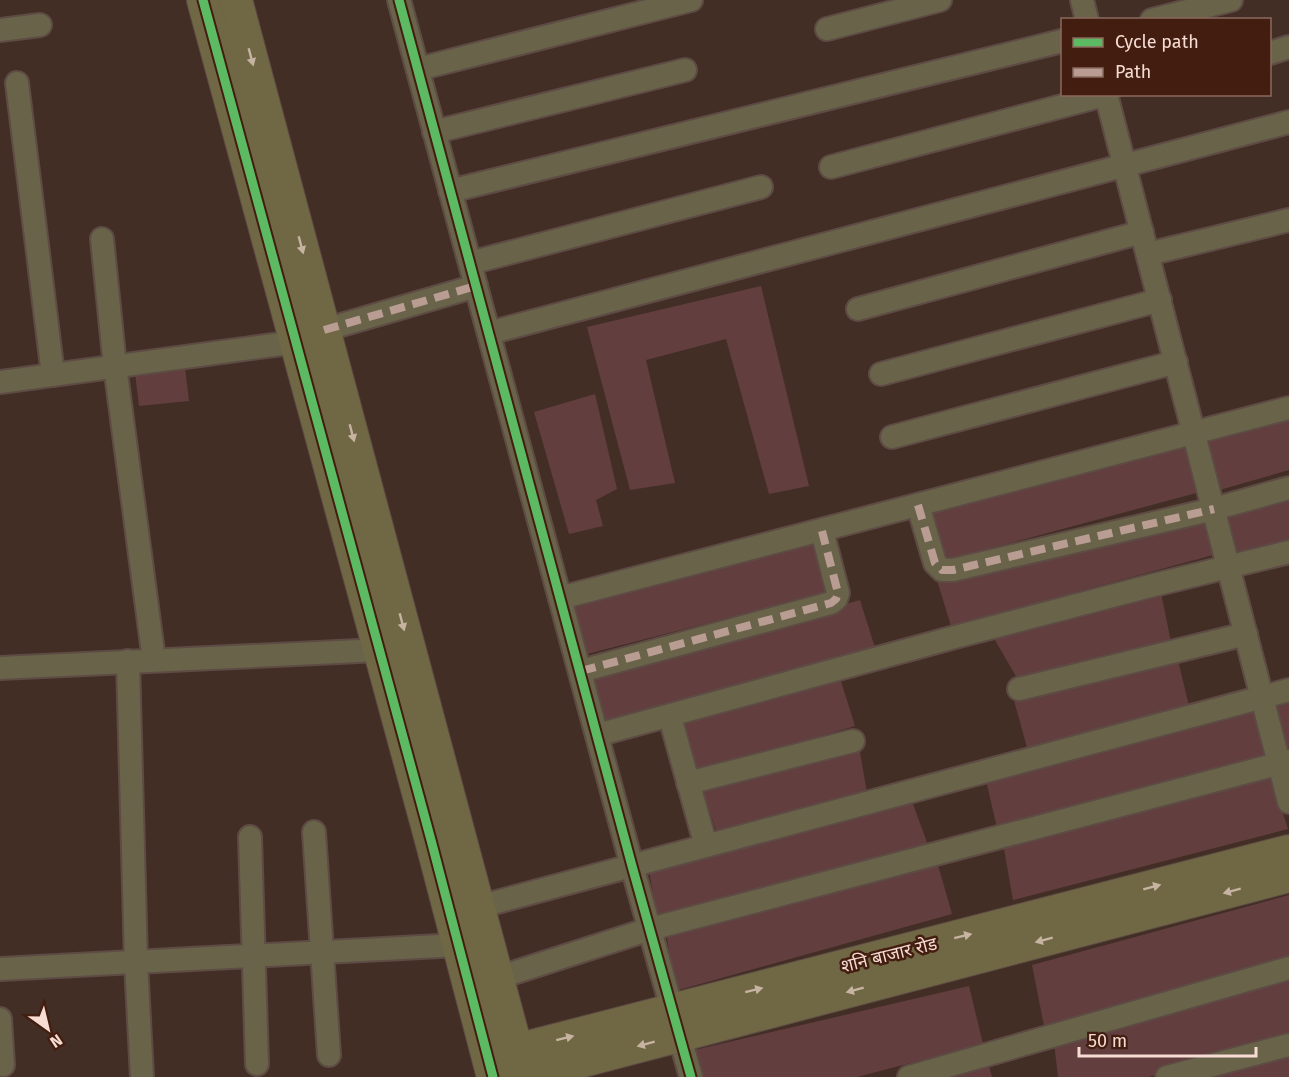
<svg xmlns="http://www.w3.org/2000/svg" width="1289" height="1077" viewBox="0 0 1289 1077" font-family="'Fira Sans','Noto Sans Devanagari',sans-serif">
<rect width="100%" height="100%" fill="#432e26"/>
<g fill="#623e3f">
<path d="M761,286L809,486L769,494L726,339L646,360L675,483L630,490L587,327Z"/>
<path d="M185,367L189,401L139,406L135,373Z"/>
<path d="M595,394L617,489L596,500L603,526L569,534L534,412Z"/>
<path d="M1289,411V470L1216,491L1201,435Z"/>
<path d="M1187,440L1200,492L940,562L925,508Z"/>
<path d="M1289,492V547L1232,563L1220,512Z"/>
<path d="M1204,516L1217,554L951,626L936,577Z"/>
<path d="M813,540L825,593L587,654L574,601Z"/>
<path d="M1161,593L1171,642L1018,680L991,633Z"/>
<path d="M860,600L876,651L604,723L592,676Z"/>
<path d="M1177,656L1189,706L1028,751L1013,697Z"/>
<path d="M840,678L855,726L691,776L675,724Z"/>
<path d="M1289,697V747L1286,748L1272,701Z"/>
<path d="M1259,710L1268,761L997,828L985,776Z"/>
<path d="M859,746L867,793L717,834L702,788Z"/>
<path d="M1269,769L1288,829L1013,900L1004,849Z"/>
<path d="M910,796L928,845L657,916L648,865Z"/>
<path d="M938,865L952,914L675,991L667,937Z"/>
<path d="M1289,895V962L1046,1036L1032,965Z"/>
<path d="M1289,972V1035L1149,1077H1058L1054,1043Z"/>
<path d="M969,986L983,1044L857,1077H693L686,1052Z"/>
<path d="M1289,1055V1077H1209Z"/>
<path d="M987,1059L992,1077H928Z"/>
</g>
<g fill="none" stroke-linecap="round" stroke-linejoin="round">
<g stroke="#5d4b44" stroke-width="26">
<g id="street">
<path d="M399,0L632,866L691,1077"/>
<path d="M1082,0L1087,20"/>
<path d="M1152,20L1231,0"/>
<path d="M827,29L940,0"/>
<path d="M0,30L40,25"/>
<path d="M1270,53L1289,47"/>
<path d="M418,69L691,0"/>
<path d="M17,83L53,375"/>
<path d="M1106,94L1289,802"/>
<path d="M434,132L685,70"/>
<path d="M831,167L1108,94"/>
<path d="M450,191L1062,41"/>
<path d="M102,239L115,366L154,660"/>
<path d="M1148,254L1289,220"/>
<path d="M470,263L761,187"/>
<path d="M858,309L1142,232"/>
<path d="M489,333L1289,122"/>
<path d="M881,374L1160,300"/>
<path d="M0,382L296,342L324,330L476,286"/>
<path d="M892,437L1176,362"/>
<path d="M918,505L935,563L942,570H953L1214,509L1289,488"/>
<path d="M560,598L1289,408"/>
<path d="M128,661L136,963L142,1077"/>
<path d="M0,668L380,650"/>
<path d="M581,671L831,603L836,599L838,593L822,531"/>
<path d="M1019,689L1246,634"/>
<path d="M670,717L706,846"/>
<path d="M597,735L955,637L1154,585L1289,552"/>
<path d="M688,783L853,741"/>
<path d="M314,832L329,1055"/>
<path d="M250,837L257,1064"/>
<path d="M478,907L1289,690"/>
<path d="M0,969L459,945"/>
<path d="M497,978L650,929L1289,761"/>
<path d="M0,1019L3,1065"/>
<path d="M909,1077L1289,968"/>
<path d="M1167,1077L1289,1045"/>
</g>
</g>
<g stroke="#5d4b44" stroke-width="34">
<g id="secondary">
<path d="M203,0L431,840L493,1077"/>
<path d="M236,0L524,1077"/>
<path d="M497,1055L1289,851"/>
<path d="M522,1077L1289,876"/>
</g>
</g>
<use href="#street" stroke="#69634a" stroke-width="22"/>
<use href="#secondary" stroke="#706845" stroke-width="32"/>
<g stroke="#b99d93" stroke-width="8" stroke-dasharray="15 8" stroke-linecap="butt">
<path d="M324,330L476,286"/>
<path d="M918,505L935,563L942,570H953L1214,509"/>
<path d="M581,671L831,603L836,599L838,593L822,531"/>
</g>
<g stroke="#431e10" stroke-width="13">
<g id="cycleway">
<path d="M203,0L431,840L493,1077"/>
<path d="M399,0L632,866L691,1077"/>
</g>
</g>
<use href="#cycleway" stroke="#5cba63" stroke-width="9"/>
</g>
<defs><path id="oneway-solid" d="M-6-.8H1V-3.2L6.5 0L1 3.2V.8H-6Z" transform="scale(1.5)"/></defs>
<g fill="#c7b3a1">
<use href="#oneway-solid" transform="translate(251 57) rotate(75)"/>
<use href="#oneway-solid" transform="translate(301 245) rotate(75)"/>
<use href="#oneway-solid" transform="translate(352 433) rotate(75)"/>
<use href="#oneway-solid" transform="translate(402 622) rotate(75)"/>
<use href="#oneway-solid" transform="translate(1152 887) rotate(-15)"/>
<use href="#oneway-solid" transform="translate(1232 891) rotate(165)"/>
<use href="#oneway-solid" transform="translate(963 936) rotate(-14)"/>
<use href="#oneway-solid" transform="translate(1044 940) rotate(165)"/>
<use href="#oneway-solid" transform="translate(754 990) rotate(-14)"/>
<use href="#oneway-solid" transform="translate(855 990) rotate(165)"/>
<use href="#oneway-solid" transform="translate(565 1038) rotate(-14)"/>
<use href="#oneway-solid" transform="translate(646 1044) rotate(165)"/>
</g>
<g text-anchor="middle" stroke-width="5" stroke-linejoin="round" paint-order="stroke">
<g font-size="18" fill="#f6dcd3" stroke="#431e10">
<text transform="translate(889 955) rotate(-14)" y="6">शनि बाजार रोड</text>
</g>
</g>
<rect x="1061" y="18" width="210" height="78" fill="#431e10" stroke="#8b6a5e" stroke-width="1.5"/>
<rect x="1073" y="38" width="30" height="9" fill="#5cba63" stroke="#8b6a5e" stroke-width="1.5"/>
<text x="1115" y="48" font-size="18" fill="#f6dcd3">Cycle path</text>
<rect x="1073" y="68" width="30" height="9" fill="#b99d93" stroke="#8b6a5e" stroke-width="1.5"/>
<text x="1115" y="78" font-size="18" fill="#f6dcd3">Path</text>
<g transform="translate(48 1029) rotate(146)" stroke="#431e10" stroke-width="4.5" paint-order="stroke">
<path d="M0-4.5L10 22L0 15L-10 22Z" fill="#f6dcd3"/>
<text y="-9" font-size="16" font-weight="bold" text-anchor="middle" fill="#f6dcd3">N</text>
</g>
<path d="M1079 1047v9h177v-9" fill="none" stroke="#f6dcd3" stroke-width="3"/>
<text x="1088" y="1047" font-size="18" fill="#f6dcd3" stroke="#431e10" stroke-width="4.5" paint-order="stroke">50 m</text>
</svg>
